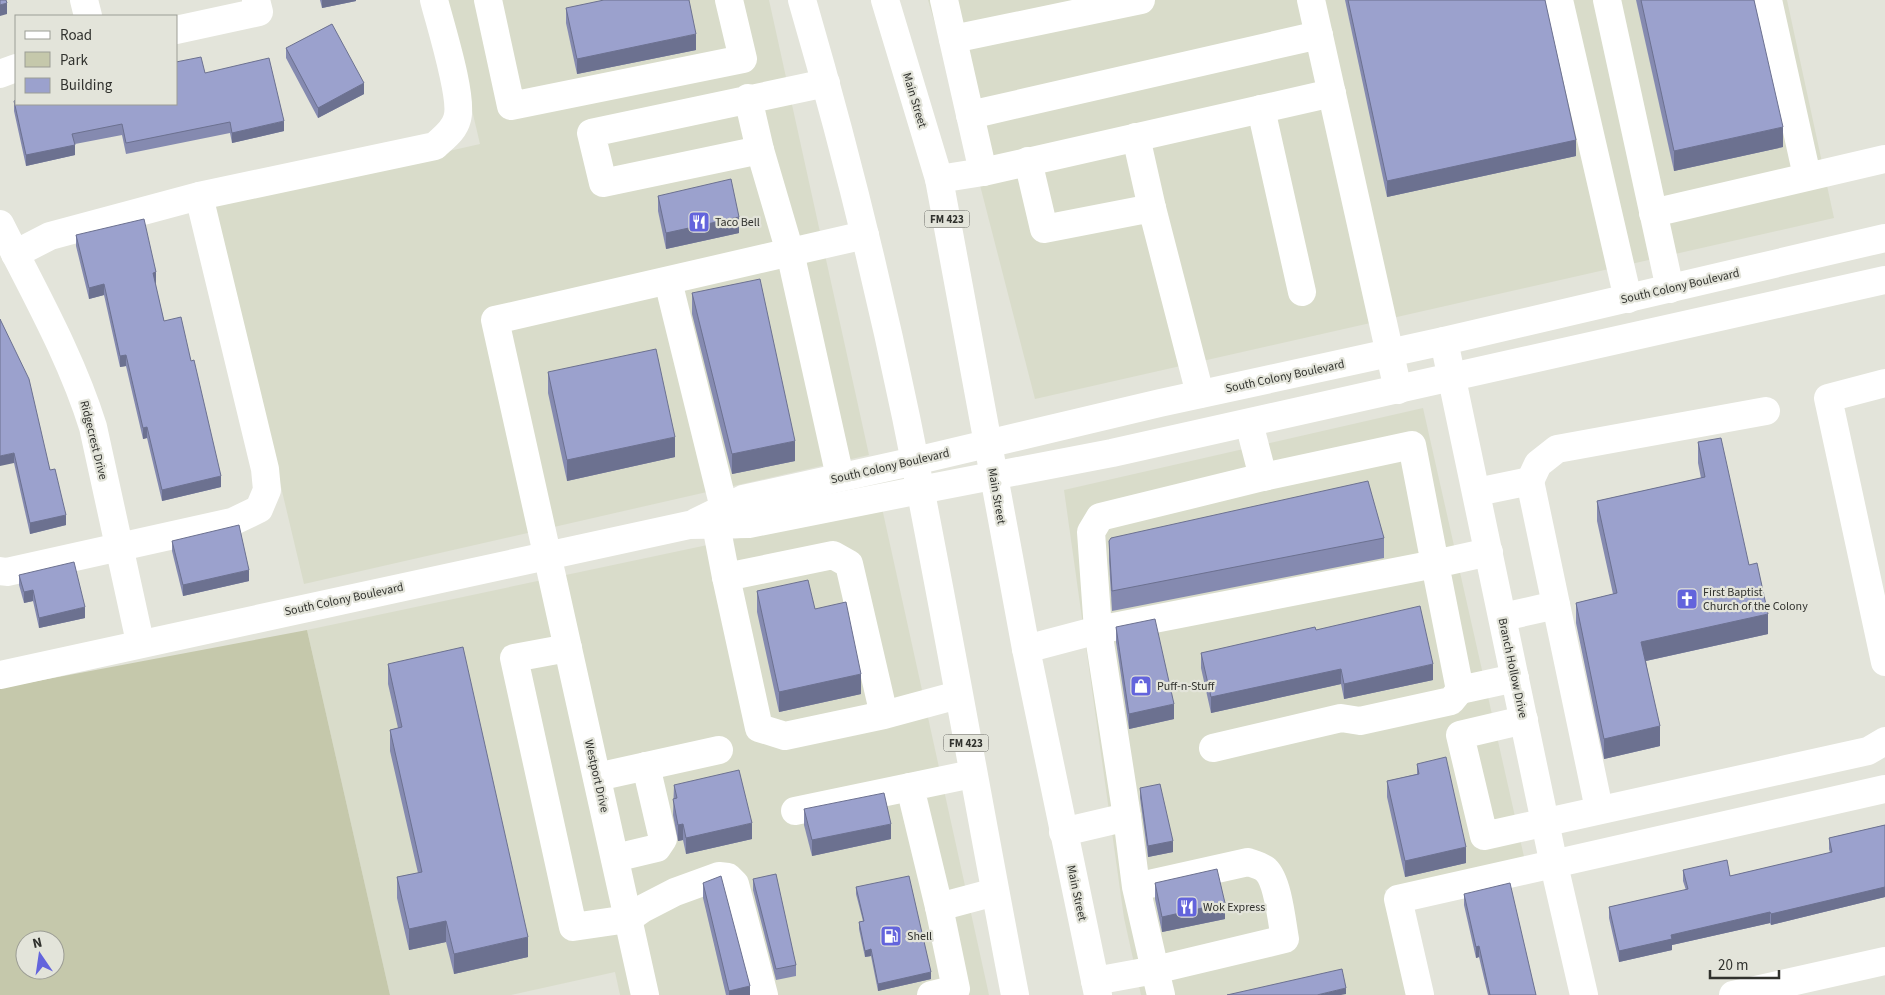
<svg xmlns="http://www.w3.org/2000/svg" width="1885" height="995" viewBox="0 0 1885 995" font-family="'Source Sans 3',sans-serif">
<rect width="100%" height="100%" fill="#e3e4da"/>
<g fill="#d9dcca">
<path d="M446,0H769L869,455L304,584L214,204L480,144Z"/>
<path d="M928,0H1787L1834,218L1035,399L964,123Z"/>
<path d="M1423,408L1525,861L1385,890L1408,995H1141L1124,918L1064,490Z"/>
<path d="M882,508L989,995H620L615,972L511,995H390L307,630Z"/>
</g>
<path fill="#c5c8ab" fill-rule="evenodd" d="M307,630L390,995H0V688ZM25,940H55V970H25Z"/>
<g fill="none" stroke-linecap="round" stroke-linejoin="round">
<g stroke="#fff" stroke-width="28">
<path d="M84,0L88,16"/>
<path d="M488,0L511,106L743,59L729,0"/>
<path d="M944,0L983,172L1332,93"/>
<path d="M1311,0L1398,390"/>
<path d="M1559,0L1628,299"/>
<path d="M1607,0L1670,289"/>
<path d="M1768,0L1807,176"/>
<path d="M176,30L259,12L256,0"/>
<path d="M953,39L1141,0"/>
<path d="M0,74L16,68"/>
<path d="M748,98L760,150L603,183L591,133L826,83"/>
<path d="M1261,109L1302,292"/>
<path d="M970,115L1319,35"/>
<path d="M1136,137L1152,208"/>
<path d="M760,150L790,252L840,477"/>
<path d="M1028,161L1044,229L1152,208L1200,394"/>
<path d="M939,179L983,172"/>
<path d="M1653,213L1885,159"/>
<path d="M0,224C33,290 71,356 93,427L140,642"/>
<path d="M15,254L50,236L199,196L435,146C443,138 454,131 457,119C464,99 440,24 434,0"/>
<path d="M668,281L724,508"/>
<path d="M1444,341L1554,865L1584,995"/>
<path d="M1885,383L1828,398L1885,662"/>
<path d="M1530,481L1538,464L1557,449L1766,411"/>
<path d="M1477,492L1530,481L1599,809"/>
<path d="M696,522L743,499L915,461"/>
<path d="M716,525L726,577"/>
<path d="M1489,552L1435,564L1460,690L1515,678"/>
<path d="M0,571L7,572L232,522L259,509L267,490L265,469L199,196"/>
<path d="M1503,617L1556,605"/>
<path d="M568,648L514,658L573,927L628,919L642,909L675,892L719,876L728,877L735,884L764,995"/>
<path d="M1026,649L1098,630L1435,564L1412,445L1263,477L1249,423"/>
<path d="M0,675L689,525L749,524L920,490"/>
<path d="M884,715L785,736L759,728L726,577L833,555L849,564L884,715L958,695"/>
<path d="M1524,720L1460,735L1484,836L1868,751L1885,741"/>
<path d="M1213,748L1341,718L1360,721L1451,701L1460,690"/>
<path d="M972,774L910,787L939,907L995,892"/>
<path d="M597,777L719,750"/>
<path d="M795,811L910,787"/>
<path d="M1127,817L1136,887L1155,970L1285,939C1282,923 1278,881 1266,870C1262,866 1254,864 1248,862L1136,887"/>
<path d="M1063,832L1127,817L1098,630L1091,532L1100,517L1263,477"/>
<path d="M615,858L657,848L663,839L646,766"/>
<path d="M1095,981L1155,970L1161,995"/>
<path d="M645,995L495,320L865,235"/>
<path d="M931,995L956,989L939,907"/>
<path d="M1420,995L1398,899L1885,789"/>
<path d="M1733,995L1885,961"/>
</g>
<g stroke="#fff" stroke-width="28">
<path d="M802,0C842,137 877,277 906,417C945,609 978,803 1015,995"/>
<path d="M885,0L939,179L1026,649L1098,995"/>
<path d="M915,461L1160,403L1444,341L1885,238"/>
<path d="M920,490L1112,453L1885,280"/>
</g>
</g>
<g fill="#858ab0">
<path d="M320,0H356V1L322,8Z"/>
<path d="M1345,0H1545L1576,156L1387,197Z"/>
<path d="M1636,0H1754L1783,147L1674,171Z"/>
<path d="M566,8L696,50L577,74L566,23Z"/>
<path d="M286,48L364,94L318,118L286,58Z"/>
<path d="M205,73L284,131L232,143L230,133L126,154L122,135L75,144V155L26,166L14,111V101Z"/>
<path d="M658,196L739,233L666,249L658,211Z"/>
<path d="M76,235L156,283H155L164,321L221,487L162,501L147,438L143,439L126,366L120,367L104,295L89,299L76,246Z"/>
<path d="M692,293L795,461L732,474L692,314Z"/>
<path d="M0,319L50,470L66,525L30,534L14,463Z"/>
<path d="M548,372L675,457L567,481L548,393Z"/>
<path d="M1698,442L1749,565L1768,634L1646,661L1660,746L1604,759L1576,623V603L1613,594L1597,521V501L1701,478L1698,463Z"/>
<path d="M1384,538V558L1112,611L1109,561V541Z"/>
<path d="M172,541L249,581L183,596L172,551Z"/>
<path d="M19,575L85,618L39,628L33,601L24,603L19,585Z"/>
<path d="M757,591L815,609L861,694L779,712L757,612Z"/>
<path d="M1116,627L1174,719L1129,729L1116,642Z"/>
<path d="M1316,630L1433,680L1344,699L1341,684L1211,713L1201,668V653Z"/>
<path d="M388,664L528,957L454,974L446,942L409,950L397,898V877L418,873L390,751V730L398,728L388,684Z"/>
<path d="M1417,764L1466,863L1405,877L1387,797V781L1417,774Z"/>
<path d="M674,785L752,839L686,854L683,840L678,841L673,815Z"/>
<path d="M1140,788L1173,852L1148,857L1140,798Z"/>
<path d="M804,809L891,839L812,856L804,825Z"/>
<path d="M1885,825V897L1771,925L1770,923L1672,945V950L1619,962L1609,918V907L1686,890L1683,881V870L1730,876L1830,853L1829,849V838Z"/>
<path d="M753,879L796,965V976L776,980L753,890Z"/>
<path d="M703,883L750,995H726L703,898Z"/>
<path d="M1155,883L1225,919L1162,932L1155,899Z"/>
<path d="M856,887L931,979L878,991L871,956L865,957L859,929V922L863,921L856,894Z"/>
<path d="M1464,894L1536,995H1488L1479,957L1476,958L1464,905Z"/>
</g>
<g fill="#6c7190">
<path d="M322,0H356V1L322,8Z"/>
<path d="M7,3V14L0,16V5Z"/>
<path d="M696,34V50L577,74V59Z"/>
<path d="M364,83V94L318,118V108Z"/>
<path d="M284,121V131L232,143V133Z"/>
<path d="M1783,127V147L1674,171V151Z"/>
<path d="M1576,140V156L1387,197V181Z"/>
<path d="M75,145V155L26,166V155Z"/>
<path d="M739,217V233L666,249V233Z"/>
<path d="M156,272V283L153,284V273Z"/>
<path d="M104,284V295L89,299V288Z"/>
<path d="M126,355V366L120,367V356Z"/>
<path d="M147,427V438L143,439V428Z"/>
<path d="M675,437V457L567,481V460Z"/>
<path d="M795,441V461L732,474V454Z"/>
<path d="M14,453V463L0,466V456Z"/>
<path d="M221,476V487L162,501V490Z"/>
<path d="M66,515V525L30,534V523Z"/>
<path d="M249,570V581L183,596V585Z"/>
<path d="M33,590V601L24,603V592Z"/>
<path d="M85,607V618L39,628V618Z"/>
<path d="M1768,614V634L1641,662V642Z"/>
<path d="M1433,664V680L1344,699V684Z"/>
<path d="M1341,669V684L1211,713V697Z"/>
<path d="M861,674V694L779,712V692Z"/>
<path d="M1174,704V719L1129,729V714Z"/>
<path d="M1660,726V746L1604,759V739Z"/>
<path d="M752,823V839L686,854V838Z"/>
<path d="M683,824V840L678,841V825Z"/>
<path d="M891,824V839L812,856V840Z"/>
<path d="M1173,841V852L1148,857V846Z"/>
<path d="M1466,847V863L1405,877V861Z"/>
<path d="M1885,887V897L1771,925V914Z"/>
<path d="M1225,903V919L1162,932V917Z"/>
<path d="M1770,912V923L1672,945V950L1619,962V951L1671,935Z"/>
<path d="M446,921V942L409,950V929Z"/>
<path d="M528,937V957L454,974V954Z"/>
<path d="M1479,946V957L1476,958V947Z"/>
<path d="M871,949V956L865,957V951Z"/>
<path d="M931,972V979L878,991V984Z"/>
<path d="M750,986V995H729V991Z"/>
<path d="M1346,988V994L1341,995H1317Z"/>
</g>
<g fill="#9ba1cd" stroke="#6c7190">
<path d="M0,0H6L7,3L0,5Z"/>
<path d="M604,0H689L696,34L577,59L566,8Z"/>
<path d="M1348,0H1545L1576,140L1387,181Z"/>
<path d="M1641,0H1754L1783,127L1674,151Z"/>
<path d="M332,24L364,83L318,108L286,48Z"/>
<path d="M201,57L205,73L269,58L284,121L232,133L230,122L126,143L122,124L72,134L75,145L26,155L14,101L16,100V104H176V62Z"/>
<path d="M731,179L739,217L666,233L658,196Z"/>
<path d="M144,219L156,272L153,273L164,321L181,317L191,361L194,360L221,476L162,490L147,427L143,428L126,355L120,356L104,284L89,288L76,235Z"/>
<path d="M760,279L795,441L732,454L692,293Z"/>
<path d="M0,319L29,379L50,470L55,469L66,515L30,523L14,453L0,456Z"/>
<path d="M656,349L675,437L567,460L548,372Z"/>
<path d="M1721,438L1749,565L1757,563L1768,614L1641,642L1660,726L1604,739L1576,603L1617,593L1597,501L1705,477L1698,442Z"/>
<path d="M1368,481L1384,538L1112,591L1109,541L1111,538Z"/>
<path d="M239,525L249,570L183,585L172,541Z"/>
<path d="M74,562L85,607L39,618L33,590L24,592L19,575Z"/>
<path d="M808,580L815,609L846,602L861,674L779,692L757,591Z"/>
<path d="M1420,606L1433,664L1344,684L1341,669L1211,697L1201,653L1315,627L1316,630Z"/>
<path d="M1155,619L1174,704L1129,714L1116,627Z"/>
<path d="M463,647L528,937L454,954L446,921L409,929L397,877L422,872L390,730L402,727L388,664Z"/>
<path d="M1446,757L1466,847L1405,861L1387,781L1419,774L1417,764Z"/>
<path d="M739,770L752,823L686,838L683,824L678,825L673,799L677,798L674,785Z"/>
<path d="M1160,784L1173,841L1148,846L1140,788Z"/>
<path d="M884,793L891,824L812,840L804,809Z"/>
<path d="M1885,825V887L1771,914L1770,912L1671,935L1672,939L1619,951L1609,907L1688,889L1683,870L1727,860L1730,876L1832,852L1829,838Z"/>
<path d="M1217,869L1225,903L1162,917L1155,883Z"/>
<path d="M776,874L796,965L776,969L753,879Z"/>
<path d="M721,876L750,986L729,991L703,883Z"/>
<path d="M909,876L931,972L878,984L871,949L865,951L859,922L864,921L856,887Z"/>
<path d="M1510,883L1536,995H1490L1479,946L1476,947L1464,894Z"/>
<path d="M1342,969L1346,988L1317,995H1227Z"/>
</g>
<defs>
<g id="restaurant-square" transform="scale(1.125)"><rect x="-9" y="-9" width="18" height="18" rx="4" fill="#6364dc" stroke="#e3e4da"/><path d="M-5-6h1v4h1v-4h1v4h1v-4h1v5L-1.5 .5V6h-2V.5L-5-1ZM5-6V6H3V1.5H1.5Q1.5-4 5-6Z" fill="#fff"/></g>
<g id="church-square" transform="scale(1.125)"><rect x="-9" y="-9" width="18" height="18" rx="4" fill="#6364dc" stroke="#e3e4da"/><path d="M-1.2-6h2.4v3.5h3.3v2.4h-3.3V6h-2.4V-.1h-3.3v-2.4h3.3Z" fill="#fff"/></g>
<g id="shop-square" transform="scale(1.125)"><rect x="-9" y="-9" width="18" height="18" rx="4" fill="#6364dc" stroke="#e3e4da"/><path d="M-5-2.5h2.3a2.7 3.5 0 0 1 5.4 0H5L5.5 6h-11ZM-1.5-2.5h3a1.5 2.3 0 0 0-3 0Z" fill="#fff"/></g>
<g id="fuel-square" transform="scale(1.125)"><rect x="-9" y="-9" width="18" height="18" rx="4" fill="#6364dc" stroke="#e3e4da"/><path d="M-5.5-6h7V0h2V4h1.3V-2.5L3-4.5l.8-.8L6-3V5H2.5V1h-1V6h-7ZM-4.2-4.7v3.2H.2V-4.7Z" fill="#fff"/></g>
</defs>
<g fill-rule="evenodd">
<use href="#restaurant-square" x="699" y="222"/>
<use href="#church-square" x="1687" y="599"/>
<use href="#shop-square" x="1141" y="686"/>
<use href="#restaurant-square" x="1187" y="907"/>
<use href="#fuel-square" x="891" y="936"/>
</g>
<g text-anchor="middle" stroke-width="4.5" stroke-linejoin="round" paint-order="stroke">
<g fill="#e3e4da" stroke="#666762" stroke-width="1">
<rect x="924.5" y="210.5" width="45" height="17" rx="4"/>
<rect x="943.5" y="734.5" width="45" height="17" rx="4"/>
</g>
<g font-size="11" font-weight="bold" fill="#31322e">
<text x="947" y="223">FM 423</text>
<text x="966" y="747">FM 423</text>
</g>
<g font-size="12" fill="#31322e" stroke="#e3e4da">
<text transform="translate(915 100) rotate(73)" y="4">Main Street</text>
<text transform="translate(1680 286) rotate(-13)" y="4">South Colony Boulevard</text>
<text transform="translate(1285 376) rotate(-12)" y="4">South Colony Boulevard</text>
<text transform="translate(94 440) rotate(76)" y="4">Ridgecrest Drive</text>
<text transform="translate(890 466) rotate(-13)" y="4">South Colony Boulevard</text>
<text transform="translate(997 496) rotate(80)" y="4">Main Street</text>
<text transform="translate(344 599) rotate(-12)" y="4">South Colony Boulevard</text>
<text transform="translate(1513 668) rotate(78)" y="4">Branch Hollow Drive</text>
<text transform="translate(597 776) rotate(77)" y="4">Westport Drive</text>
<text transform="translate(1077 893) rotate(78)" y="4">Main Street</text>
</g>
<g font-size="12" fill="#31322e" stroke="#e3e4da" text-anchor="start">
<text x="715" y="226">Taco Bell</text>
<text x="1703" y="596">First Baptist<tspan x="1703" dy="14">Church of the Colony</tspan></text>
<text x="1157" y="690">Puff-n-Stuff</text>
<text x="1203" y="911">Wok Express</text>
<text x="907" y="940">Shell</text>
</g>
</g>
<rect x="15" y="15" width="162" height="90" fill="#e3e4da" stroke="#9c9d95"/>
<rect x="25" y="31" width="25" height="8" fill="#ffffff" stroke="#9c9d95"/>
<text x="60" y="40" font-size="15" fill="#31322e">Road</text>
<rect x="25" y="52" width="25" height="15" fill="#c5c8ab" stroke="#9c9d95"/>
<text x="60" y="65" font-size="15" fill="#31322e">Park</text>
<rect x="25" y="78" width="25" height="15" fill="#9ba1cd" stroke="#9c9d95"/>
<text x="60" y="90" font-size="15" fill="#31322e">Building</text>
<g transform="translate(40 955) rotate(347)"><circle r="24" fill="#e3e4da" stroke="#9c9d95"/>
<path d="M0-4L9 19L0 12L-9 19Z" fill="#6364dc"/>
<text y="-8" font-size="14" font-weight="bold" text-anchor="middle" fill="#31322e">N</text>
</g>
<path d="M1710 970v8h69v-8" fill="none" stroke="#31322e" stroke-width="2.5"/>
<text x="1718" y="970" font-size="15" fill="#31322e" stroke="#e3e4da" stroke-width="4" paint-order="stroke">20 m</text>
</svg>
